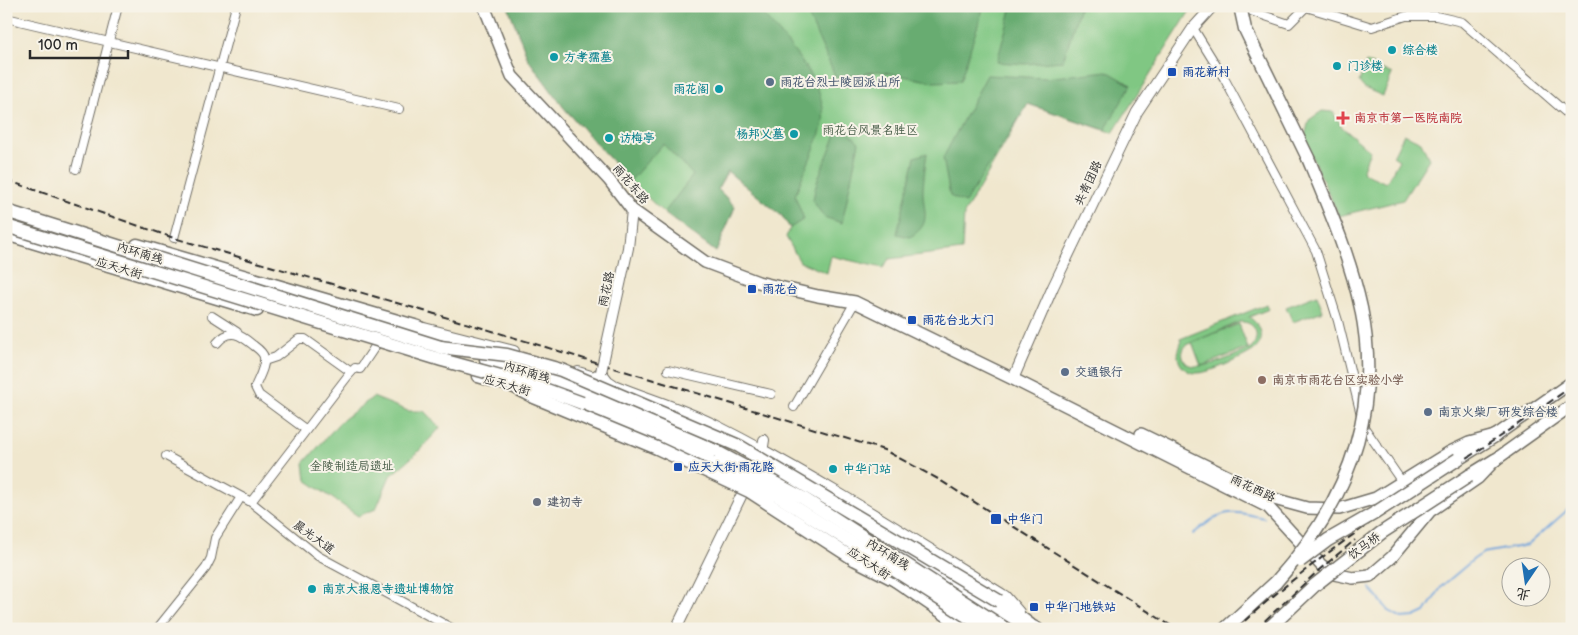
<svg xmlns="http://www.w3.org/2000/svg" width="1578" height="635" viewBox="0 0 1578 635" font-family="'Balsamiq Sans','LXGW WenKai TC',sans-serif">
<rect width="100%" height="100%" fill="#f7f3e8"/>
<filter id="ink" filterUnits="userSpaceOnUse"><feTurbulence type="fractalNoise" baseFrequency=".02" numOctaves="2"/><feDisplacementMap in="SourceGraphic" scale="10" xChannelSelector="R" yChannelSelector="G"/><feConvolveMatrix kernelMatrix="1 2 1 2 8 2 1 2 1" color-interpolation-filters="sRGB"/></filter>
<filter id="wash" filterUnits="userSpaceOnUse"><feTurbulence type="fractalNoise" baseFrequency=".0096" numOctaves="4" result="noise"/><feDisplacementMap in="SourceGraphic" scale="20" xChannelSelector="R" yChannelSelector="G"/><feGaussianBlur stdDeviation="1.12" result="paint"/><feColorMatrix in="noise" values="0 0 0 0 0 0 0 0 0 0 0 0 0 0 0 0 0 1.4 0 .05"/><feComposite in="paint" operator="in"/></filter>
<g filter="url(#wash)">
<rect width="100%" height="100%" fill="#f0e7ce"/>
<g fill="#80c783" stroke="#567957" fill-rule="evenodd">
<path d="M508,6H1193L1113,133L1028,104L964,214L962,250L889,259L883,268L831,256L827,273L800,262L786,237L790,228L782,216L728,171L718,189L735,207L716,252L664,213L630,181L564,108L528,59Z"/>
<path d="M1366,62L1392,74L1383,96L1364,88L1359,82Z"/>
<path d="M1322,111L1333,112L1342,127L1370,151L1362,172L1386,183L1399,160L1393,156L1404,134L1421,142L1429,159L1403,200L1339,216L1304,140L1309,120Z"/>
<path d="M1317,295L1323,311L1293,322L1286,307Z"/>
<path d="M1267,304L1269,309L1249,317C1262,326 1267,340 1253,351C1242,358 1210,373 1198,373C1190,374 1181,368 1179,361C1175,352 1183,346 1180,339ZM1240,322C1255,321 1261,335 1252,347C1240,354 1191,377 1184,360C1181,354 1183,349 1186,345Z"/>
<path d="M1239,324L1248,348L1201,366L1192,342Z"/>
<path d="M373,397L408,411H424L440,428L417,453L390,476L376,509L358,516L306,480L304,463L339,423Z"/>
</g>
<g fill="#68ac71" stroke="#4a6c4e">
<path d="M508,6H756C780,36 833,86 822,127C815,150 803,173 795,196L804,219L790,228L782,216L727,171L718,189L735,207L716,252L664,213L693,175L663,144L630,181L564,108L528,59Z"/>
<path d="M804,6H984L960,81L933,82L879,71L836,78Z"/>
<path d="M1012,6H1080L1063,61L1025,64L997,62Z"/>
<path d="M1107,71L1131,85L1105,130L1028,104L965,203L950,196L943,158L987,75L1046,78Z"/>
<path d="M839,123L859,142L842,223L824,217L813,201C816,173 833,150 839,123Z"/>
<path d="M927,153C925,165 924,177 923,188C922,210 934,223 910,237L897,234L915,157Z"/>
</g>
<g fill="none" stroke-linecap="round" stroke-linejoin="round">
<g stroke="#70a4dc" stroke-width="2">
<path d="M1193,534C1223,510 1226,509 1264,518"/>
<path d="M1370,588L1389,611L1402,618L1414,617L1425,612L1442,586L1474,559L1483,553L1528,545L1572,506"/>
</g>
</g>
</g>
<g filter="url(#ink)">
<g fill="none" stroke-linecap="round" stroke-linejoin="round">
<g stroke="#706d64" stroke-width="10">
<g id="minor">
<path d="M1239,7L1289,24L1306,7L1372,27L1406,16H1436L1462,22L1570,116L1572,114"/>
<path d="M6,18L399,109"/>
<path d="M1193,28L1224,78L1316,251L1338,321L1364,427L1402,482"/>
<path d="M76,169L118,6"/>
<path d="M174,238L236,6"/>
<path d="M212,316L237,332"/>
<path d="M217,343C230,327 241,335 253,345C257,348 263,352 264,357C266,366 258,379 255,387L259,395L305,429"/>
<path d="M264,361L276,357L299,339H305L351,372"/>
<path d="M668,370L771,394"/>
<path d="M794,407L855,302"/>
<path d="M166,456L251,502L318,556L453,629"/>
<path d="M251,502L347,377L355,368L360,369L376,345"/>
<path d="M157,629L206,568L211,558L215,538L241,497"/>
</g>
</g>
<g stroke="#706d64" stroke-width="12">
<g id="tertiary">
<path d="M424,328L514,351"/>
<path d="M605,353L628,248L632,210"/>
<path d="M578,372L594,377L601,372L608,381L614,385C648,399 684,409 717,426C816,476 910,537 1005,596L1019,612"/>
<path d="M1013,379L1053,287L1137,112L1193,28L1213,6"/>
<path d="M676,629L747,484L760,465L764,440"/>
</g>
</g>
<g stroke="#706d64" stroke-width="14">
<g id="secondary">
<path d="M484,6L512,76L609,180L632,210L705,262L758,282L818,296L855,302L1013,379L1268,507L1321,565L1334,574L1353,578L1370,576L1392,557L1430,511L1478,478L1495,460L1572,405"/>
<path d="M1141,434L1274,499L1307,508L1339,509L1376,498L1450,452L1469,443L1495,436L1572,382"/>
</g>
</g>
<g stroke="#706d64" stroke-width="15">
<g id="primary">
<path d="M1287,115L1308,158"/>
<path d="M6,234L257,310"/>
<path d="M137,245L418,327L437,337L473,348"/>
<path d="M533,367L587,387"/>
<path d="M478,376L516,387"/>
<path d="M1458,459L1495,436"/>
<path d="M1469,476L1495,460"/>
<path d="M815,499L995,609L1037,629"/>
<path d="M889,576L967,629"/>
<path d="M1225,629L1276,582"/>
</g>
</g>
<g stroke="#706d64" stroke-width="15">
<g id="trunk">
<path d="M486,359C569,385 640,414 717,452"/>
<path d="M582,403L717,463"/>
<path d="M854,559L897,581"/>
<path d="M999,601L1030,625"/>
</g>
</g>
<use href="#minor" stroke="#fff" stroke-width="8"/>
<use href="#tertiary" stroke="#fff" stroke-width="10"/>
<use href="#secondary" stroke="#fff" stroke-width="11"/>
<use href="#primary" stroke="#fff" stroke-width="12"/>
<use href="#trunk" stroke="#fff" stroke-width="12"/>
<g stroke="#2b2b2b" stroke-width="2" stroke-dasharray="8 4" stroke-linecap="butt">
<path d="M6,180L174,238L486,329L884,450L938,479L1176,629"/>
<path d="M1236,629C1337,534 1460,468 1572,386"/>
<path d="M1256,629L1319,570L1355,540"/>
</g>
<g stroke="#706d64" stroke-width="12" stroke-linecap="butt">
<path id="tertiary-bridge" d="M601,372L605,353"/>
</g>
<g stroke="#706d64" stroke-width="15" stroke-linecap="butt">
<g id="primary-bridge">
<path d="M1240,6L1245,29L1287,115"/>
<path d="M1300,561L1328,540L1375,513L1458,459"/>
<path d="M1276,582C1346,504 1383,414 1361,308C1350,257 1328,206 1308,158"/>
<path d="M1268,629L1315,585L1381,533L1469,476"/>
</g>
</g>
<g stroke="#706d64" stroke-width="15" stroke-linecap="butt">
<g id="trunk-bridge">
<path d="M6,211L447,349"/>
<path d="M6,226L442,360L530,384L582,403"/>
<path d="M440,347L507,355L561,370L739,446L999,601"/>
<path d="M507,383L534,397L657,448L749,491L854,559"/>
<path d="M717,452L803,498L1006,629"/>
<path d="M717,463L778,496L987,629"/>
</g>
</g>
<use href="#tertiary-bridge" stroke="#fff" stroke-width="10"/>
<use href="#primary-bridge" stroke="#fff" stroke-width="12"/>
<use href="#trunk-bridge" stroke="#fff" stroke-width="12"/>
</g>
</g>
<g fill="#0f9aa8" stroke="#f7f3e8" stroke-width="2">
<circle cx="1392" cy="50" r="5"/>
<circle cx="554" cy="57" r="5"/>
<circle cx="1337" cy="66" r="5"/>
<circle cx="719" cy="89" r="5"/>
<circle cx="794" cy="134" r="5"/>
<circle cx="609" cy="138" r="5"/>
<circle cx="833" cy="469" r="5"/>
<circle cx="312" cy="589" r="5"/>
</g>
<g fill="#1a4fb4" stroke="#f7f3e8" stroke-width="2">
<rect x="1167" y="67" width="10" height="10" rx="2.5"/>
<rect x="747" y="284" width="10" height="10" rx="2.5"/>
<rect x="907" y="315" width="10" height="10" rx="2.5"/>
<rect x="673" y="462" width="10" height="10" rx="2.5"/>
<rect x="990" y="513" width="12" height="12" rx="2.5"/>
<rect x="1029" y="602" width="10" height="10" rx="2.5"/>
</g>
<g fill="#5c6f8a" stroke="#f7f3e8" stroke-width="2">
<circle cx="770" cy="82" r="5"/>
<circle cx="1065" cy="372" r="5"/>
<circle cx="1428" cy="412" r="5"/>
</g>
<path fill="#e0444e" stroke="#f7f3e8" stroke-width="2" d="M1340.5 110.5h5v5h5v5h-5v5h-5v-5h-5v-5h5z"/>
<circle fill="#8d6e63" stroke="#f7f3e8" stroke-width="2" cx="1262" cy="380" r="5"/>
<circle fill="#6b7280" stroke="#f7f3e8" stroke-width="2" cx="537" cy="502" r="5"/>
<g text-anchor="middle" stroke-width="4" stroke-linejoin="round" paint-order="stroke">
<g font-size="12" font-weight="bold" fill="#0d838f" stroke="#f7f3e8" text-anchor="start">
<text x="1402" y="54">综合楼</text>
<text x="564" y="61">方孝孺墓</text>
<text x="1347" y="70">门诊楼</text>
<text x="709" y="93" text-anchor="end">雨花阁</text>
<text x="784" y="138" text-anchor="end">杨邦乂墓</text>
<text x="619" y="142">访梅亭</text>
<text x="843" y="473">中华门站</text>
<text x="322" y="593">南京大报恩寺遗址博物馆</text>
</g>
<g font-size="12" font-weight="bold" fill="#164399" stroke="#f7f3e8" text-anchor="start">
<text x="1182" y="76">雨花新村</text>
<text x="762" y="293">雨花台</text>
<text x="922" y="324">雨花台北大门</text>
<text x="688" y="471">应天大街·雨花路</text>
<text x="1007" y="523">中华门</text>
<text x="1044" y="611">中华门地铁站</text>
</g>
<g font-size="12" font-weight="bold" fill="#4e5e75" stroke="#f7f3e8" text-anchor="start">
<text x="780" y="86">雨花台烈士陵园派出所</text>
<text x="1075" y="376">交通银行</text>
<text x="1438" y="416">南京火柴厂研发综合楼</text>
</g>
<g font-size="12" font-weight="bold" fill="#be3a42" stroke="#f7f3e8" text-anchor="start">
<text x="1354" y="122">南京市第一医院南院</text>
</g>
<g font-size="12" fill="#445a45" stroke="#f7f3e8">
<text x="870" y="134">雨花台风景名胜区</text>
<text x="352" y="470">金陵制造局遗址</text>
</g>
<g font-size="12" fill="#2b2b2b" stroke="#f7f3e8">
<text transform="translate(1088 183) rotate(-65)" y="4">共青团路</text>
<text transform="translate(631 184) rotate(49)" y="4">雨花东路</text>
<text transform="translate(140 253) rotate(17)" y="4">内环南线</text>
<text transform="translate(119 268) rotate(17)" y="4">应天大街</text>
<text transform="translate(606 289) rotate(-78)" y="4">雨花路</text>
<text transform="translate(527 372) rotate(17)" y="4">内环南线</text>
<text transform="translate(507 385) rotate(16)" y="4">应天大街</text>
<text transform="translate(1253 488) rotate(25)" y="4">雨花西路</text>
<text transform="translate(314 537) rotate(36)" y="4">晨光大道</text>
<text transform="translate(1364 546) rotate(-37)" y="4">饮马桥</text>
<text transform="translate(888 554) rotate(32)" y="4">内环南线</text>
<text transform="translate(869 563) rotate(34)" y="4">应天大街</text>
</g>
<g font-size="12" font-weight="bold" fill="#785e54" stroke="#f7f3e8" text-anchor="start">
<text x="1272" y="384">南京市雨花台区实验小学</text>
</g>
<g font-size="12" font-weight="bold" fill="#5b616d" stroke="#f7f3e8" text-anchor="start">
<text x="547" y="506">建初寺</text>
</g>
</g>
<rect width="1578" height="635" fill="none" stroke="#f7f3e8" stroke-width="25"/>
<g transform="translate(1526 582) rotate(193)"><circle r="24" fill="#f7f3e8" stroke="#a5a39c"/>
<path d="M0-4L9 19L0 12L-9 19Z" fill="#1f6fb2"/>
<text y="-8" font-size="14" font-weight="bold" text-anchor="middle" fill="#2b2b2b">北</text>
</g>
<path d="M30 50v8h98v-8" fill="none" stroke="#2b2b2b" stroke-width="2.5"/>
<text x="38" y="50" font-size="15" fill="#2b2b2b" stroke="#f7f3e8" stroke-width="4" paint-order="stroke">100 m</text>
</svg>
